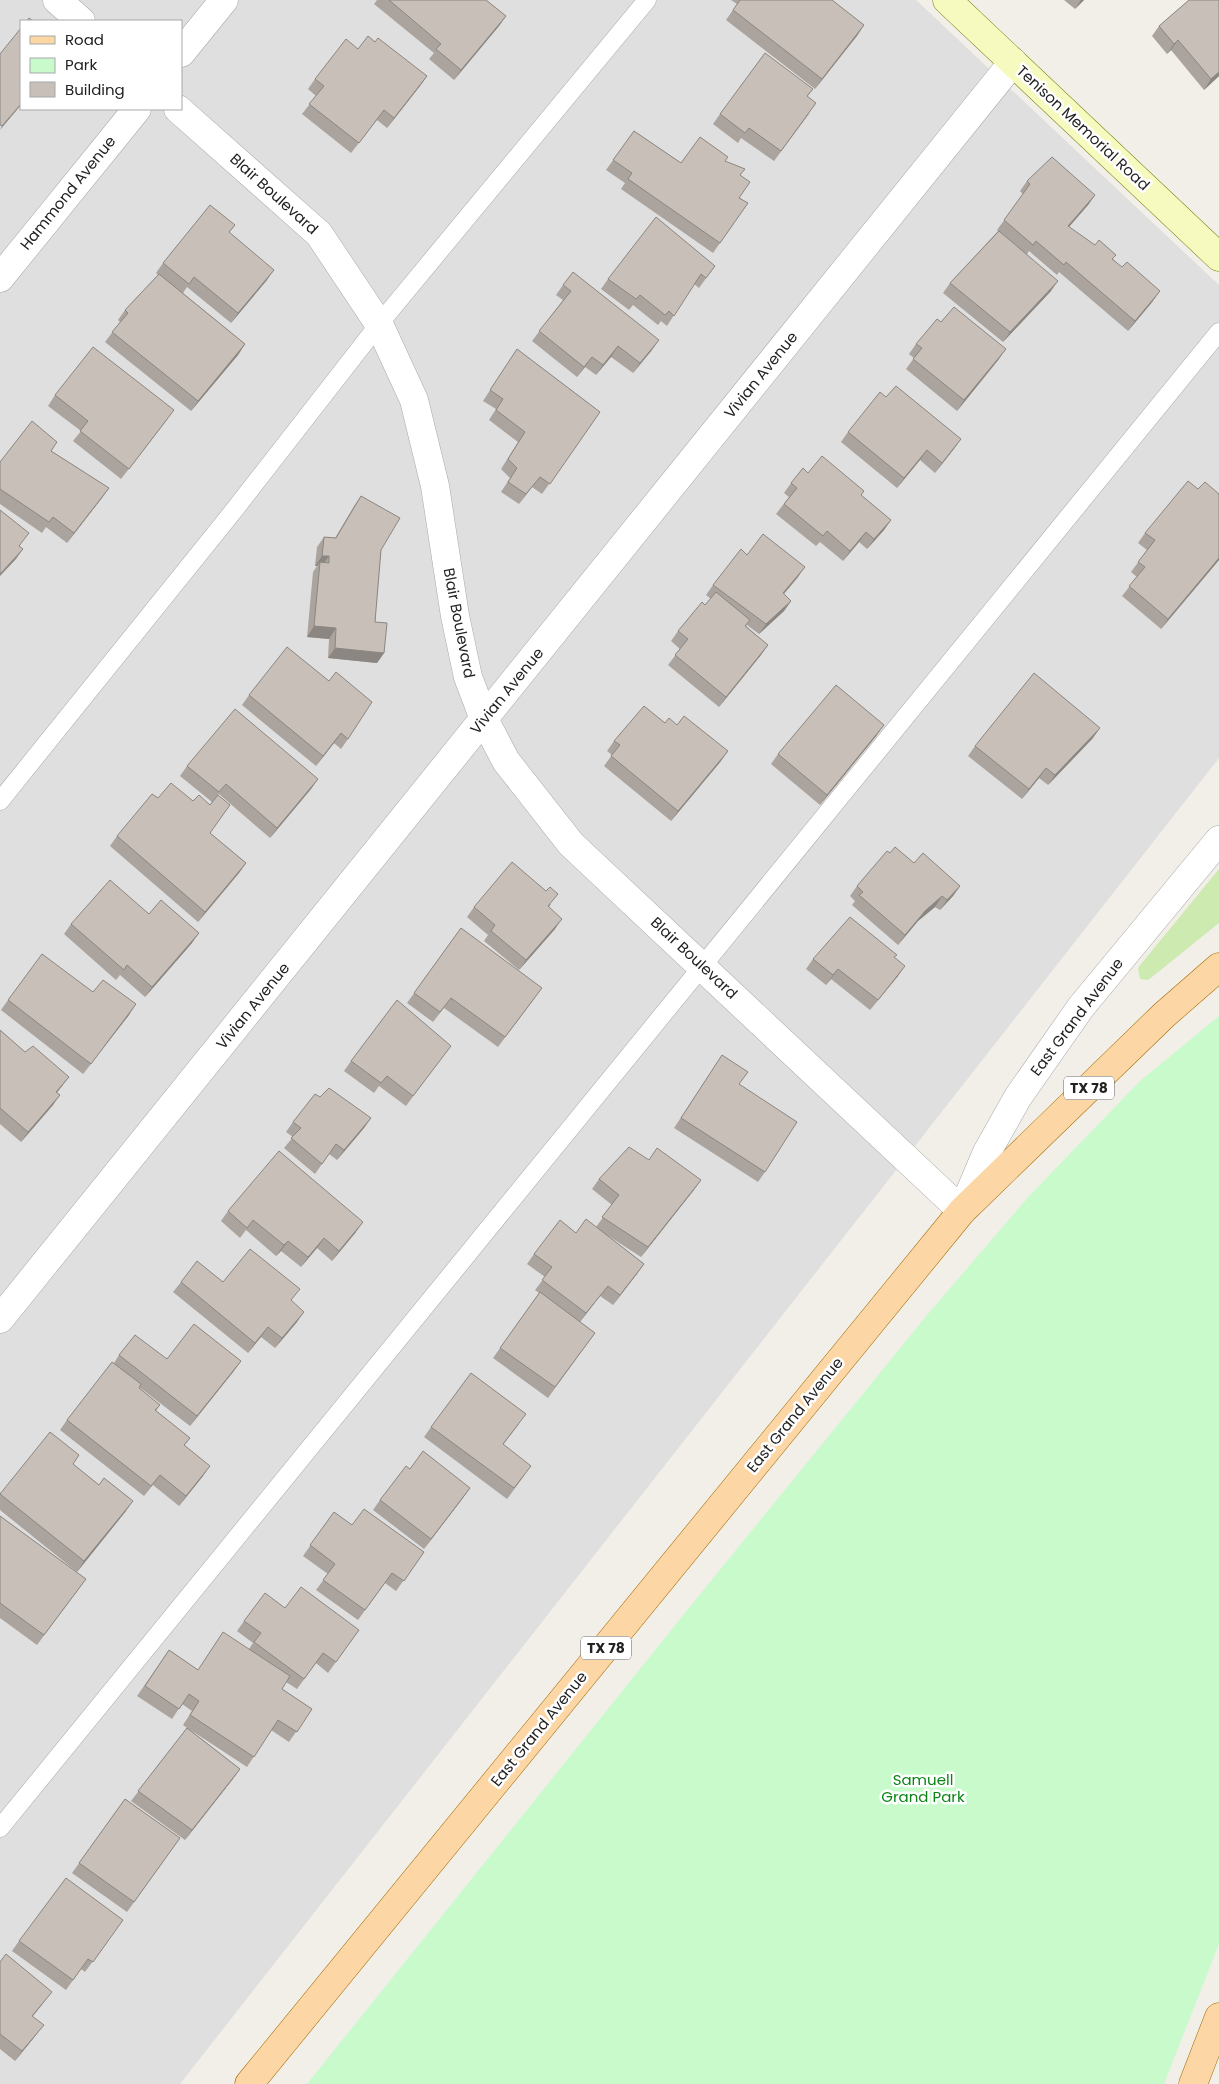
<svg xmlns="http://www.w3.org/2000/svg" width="1219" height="2084" viewBox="0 0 1219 2084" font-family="Poppins,sans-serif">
<rect width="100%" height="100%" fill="#f2efe9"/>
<path fill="#e0dfdf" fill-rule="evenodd" d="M0,0H916L1219,285V758L180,2084H0ZM21,21H181V109H21Z"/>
<path fill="#cdebb0" d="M1219,869V923L1152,977L1148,980L1140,979L1138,968L1141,964Z"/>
<path fill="#c8facc" d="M1219,1016V1944L1164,2084H307L684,1614L927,1315L1030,1195L1140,1081Z"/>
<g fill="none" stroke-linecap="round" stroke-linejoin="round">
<g stroke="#a9a9a9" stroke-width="19">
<g id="lane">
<path d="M0,801L235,509L379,324L647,0"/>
<path d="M0,1828L1219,332"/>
</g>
</g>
<g stroke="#a9a9a9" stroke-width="29">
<g id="street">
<path d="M57,0L81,21"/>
<path d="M181,53L224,0"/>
<path d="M178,109L319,234L379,324L414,400L435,486L455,616L468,677L484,719L506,761L571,844L962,1211L987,1152L1018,1097L1081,1007L1219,840"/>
<path d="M0,278L137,109"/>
<path d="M0,1319L1013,62"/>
</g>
</g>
<g stroke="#707d05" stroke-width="29">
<path id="secondary" d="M947,0L1219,257"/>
</g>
<g stroke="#a06b00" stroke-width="29">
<g id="primary">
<path d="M249,2084L962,1211L1164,1015L1219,967"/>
<path d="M1193,2084L1219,2017"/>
</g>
</g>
<use href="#lane" stroke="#fff" stroke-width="18"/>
<use href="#street" stroke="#fff" stroke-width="28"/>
<use href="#secondary" stroke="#f7fabf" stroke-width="28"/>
<use href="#primary" stroke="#fcd6a4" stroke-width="28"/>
</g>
<g fill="#aba49e">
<path d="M377,0H486L506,16L499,26L454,80L429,59L434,53L374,4Z"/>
<path d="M731,0H832L864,25L815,89L726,20L737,4Z"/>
<path d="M1064,0H1084L1075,9Z"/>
<path d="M1189,0L1219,76L1204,90L1171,50L1167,54L1152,36L1159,26Z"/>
<path d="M375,42L427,76L420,86L387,128L377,120L351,153L302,114L316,96L308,89L315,79L358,49Z"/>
<path d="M813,89L807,97L809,114L774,161L741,138L738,143L713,124L720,114Z"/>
<path d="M634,131L681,163L725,161L740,175V198L748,203L713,253L621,189L625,183L606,170Z"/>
<path d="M1027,181L1095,195L1088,205L1069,227L1113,259L1153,301L1128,331L1059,272L1057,275L1029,251L1027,254L1051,291L1003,342L943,293L950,283L998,231L997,230L1023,194L1020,191Z"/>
<path d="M235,225L229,233L267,280L231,323L187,287L183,293L245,344L238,355L191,411L105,342L120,322L118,320L125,310L158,275L156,273L163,263Z"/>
<path d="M715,266L699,288L694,284L667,326L661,321L658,325L633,305L629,310L601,289L608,279Z"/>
<path d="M563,285L652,350L633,373L611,357L596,375L585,367L577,377L532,341L563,300L556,295Z"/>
<path d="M941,322L999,359L957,411L906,369L914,358L909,354L916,344Z"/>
<path d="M517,349L600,412L542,494L532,487L519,504L501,492L510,478L501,469L518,442L489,420L496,409L483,401Z"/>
<path d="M55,395L167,420L121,479L73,441L81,431L48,406Z"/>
<path d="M886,397L961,439L935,473L920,460L897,488L841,442L848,432Z"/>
<path d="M51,451L109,488L67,543L46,527L42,533L0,504V462Z"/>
<path d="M808,473L861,495L891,520L884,530L867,549L859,542L843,561L820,542L816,546L776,514L789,497L784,493L791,483Z"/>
<path d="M361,496L381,550L375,622L384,653L377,663L328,658L329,639L307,637L313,572L317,566H315L317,547L324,537L335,538L354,506Z"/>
<path d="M1145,533L1219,560L1161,629L1122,596L1137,577L1131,572L1147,550L1138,543Z"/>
<path d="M747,555L798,577L784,594L791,601L784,611L759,634L747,625L746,626L768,645L761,655L719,707L668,665L680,649L671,641L678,631L705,605L711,599L706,595L713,585Z"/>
<path d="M329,681L348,739L341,749L334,743L316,766L242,705L249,695Z"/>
<path d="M665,723L721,761L671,821L604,766L612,755L607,751L614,741Z"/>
<path d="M877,735L820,805L771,764L778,754Z"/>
<path d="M1093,738L1048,785L1039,778L1022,799L968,756L975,746Z"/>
<path d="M187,766L318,779L311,789L270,838L219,794L218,795L210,833L246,863L239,873L198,922L110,846L117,836L193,801L210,805L212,802L180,776Z"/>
<path d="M890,853L914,863L960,886L953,896L940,910L935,907L918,921L898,945L852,905L855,901L850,896L857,886Z"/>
<path d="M551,904L549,907L555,929L519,970L484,941L488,935L467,917L474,907Z"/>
<path d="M149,914L192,943L145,997L120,975L116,980L64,934L71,924Z"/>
<path d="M461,928L535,998L498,1047L444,1008L433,1022L407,1003Z"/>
<path d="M894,958L898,976L870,1010L831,979L826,985L806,969L813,959Z"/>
<path d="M93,992L129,1015L83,1074L1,1010L8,1000Z"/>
<path d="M0,1030L25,1052L69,1077L57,1093L53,1105L21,1142L0,1124Z"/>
<path d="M722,1055L739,1084L765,1172L758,1182L674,1128Z"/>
<path d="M443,1056L406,1106L379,1086L374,1093L344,1071L351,1061Z"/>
<path d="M320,1097L371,1118L364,1128L337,1160L329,1154L315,1174L284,1148L293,1137L286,1132L293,1122Z"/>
<path d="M649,1160L701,1180L641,1257L607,1235L644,1264L613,1305L600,1296L580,1322L595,1333L548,1398L493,1358L539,1293L535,1290L545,1277L527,1264L534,1254L576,1233L596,1227L612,1205L592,1189L599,1179Z"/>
<path d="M228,1211L356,1232L332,1261L317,1248L301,1267L281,1251L276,1256L246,1230L240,1238L221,1221Z"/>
<path d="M181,1282H223L291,1301L297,1322L275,1348L261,1337L248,1353L173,1292Z"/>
<path d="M119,1355L167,1359L241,1361L190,1426L139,1387V1388L160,1405L156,1411L190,1438L184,1446L203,1476L179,1506L153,1485L144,1496L60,1430L67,1420L114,1363Z"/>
<path d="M519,1424L503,1445L524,1476L507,1499L424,1437L431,1427Z"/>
<path d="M79,1455L73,1464L99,1485L126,1511L77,1572L0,1510V1493Z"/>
<path d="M410,1469L470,1488L424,1549L373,1510L380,1500Z"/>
<path d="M334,1512L352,1525L424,1552L396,1591L385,1583L358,1620L316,1590L328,1574L303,1556Z"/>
<path d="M0,1516L86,1579L37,1645L0,1618Z"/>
<path d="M285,1608L359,1630L328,1673L316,1663L297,1689L286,1682L282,1689L312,1709L289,1742L271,1730L247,1767L189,1729L240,1769L185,1840L131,1801L187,1728L183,1725L192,1711L182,1704L172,1719L137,1696L169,1650L198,1670L249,1649L253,1643L237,1631L244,1621Z"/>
<path d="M125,1799L180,1838L127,1912L72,1873Z"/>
<path d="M123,1920L85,1972L81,1969L66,1990L12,1951L19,1941Z"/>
<path d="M0,1962L44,2002L32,2017L36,2035L15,2061L0,2049Z"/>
</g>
<g fill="#8b8681">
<path d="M1081,0H1084L1075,9Z"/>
<path d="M506,16L499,26L454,80L461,70Z"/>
<path d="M864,25L857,36L815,89L822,79Z"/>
<path d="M1178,40L1171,50L1167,54L1174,44Z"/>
<path d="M1219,72V76L1204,90L1211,79Z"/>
<path d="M427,76L420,86L387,128L394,118Z"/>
<path d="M21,104V105L0,130L2,126Z"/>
<path d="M1095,195L1088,205L1061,236L1068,226Z"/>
<path d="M274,270L267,280L231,323L238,313Z"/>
<path d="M1058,281L1051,291L1003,342L1010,332Z"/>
<path d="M1160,291L1153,301L1128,331L1135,321Z"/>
<path d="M659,340L652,350L633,373L640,363Z"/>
<path d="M245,344L238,355L191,411L198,401Z"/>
<path d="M618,346L611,357L596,375L603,365Z"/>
<path d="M1006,349L999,359L957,411L964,400Z"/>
<path d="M592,357L585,367L577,377L584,367Z"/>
<path d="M961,439L954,449L935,473L942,463Z"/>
<path d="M927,450L920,460L897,488L904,478Z"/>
<path d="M540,477L532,487L519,504L526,494Z"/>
<path d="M109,488L102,498L67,543L74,533Z"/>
<path d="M891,520L884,530L867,549L874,539Z"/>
<path d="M866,532L859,542L843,561L850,551Z"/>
<path d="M23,549L16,559L0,576V574Z"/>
<path d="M322,556H329L322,566L320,562L317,566H315Z"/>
<path d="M1219,558V560L1161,629L1168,619Z"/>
<path d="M805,567L798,577L776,603L783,593Z"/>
<path d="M791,601L784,611L759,634L766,624Z"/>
<path d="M314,626L336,628L329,639L307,637Z"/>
<path d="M768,645L761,655L719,707L726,697Z"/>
<path d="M335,648L384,653L377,663L328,658Z"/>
<path d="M884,725L877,735L820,805L827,795Z"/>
<path d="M1100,728L1093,738L1048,785L1055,775Z"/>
<path d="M341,733L334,743L316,766L323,756Z"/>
<path d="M728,751L721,761L671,821L678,811Z"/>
<path d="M1046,768L1039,778L1022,799L1029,789Z"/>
<path d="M318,779L311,789L270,838L277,828Z"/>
<path d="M246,863L239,873L198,922L205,912Z"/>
<path d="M960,886L953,896L940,910L947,900Z"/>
<path d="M942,896L935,907L918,921L898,945L905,935L925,911Z"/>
<path d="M562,919L555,929L519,970L526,960Z"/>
<path d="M199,933L192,943L145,997L152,987Z"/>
<path d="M905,966L898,976L870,1010L878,1000Z"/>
<path d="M838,969L831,979L826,985L833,975Z"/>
<path d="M136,1004L129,1015L83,1074L91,1064Z"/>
<path d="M69,1077L49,1102L56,1092Z"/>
<path d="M60,1095L53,1105L21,1142L28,1132Z"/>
<path d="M371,1118L364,1128L337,1160L344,1150Z"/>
<path d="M701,1180L694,1190L641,1257L648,1247Z"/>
<path d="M363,1222L356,1232L332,1261L339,1251Z"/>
<path d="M324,1238L317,1248L301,1267L308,1257Z"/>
<path d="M288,1241L281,1251L276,1256L284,1245Z"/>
<path d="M644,1264L637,1274L613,1305L620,1295Z"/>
<path d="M608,1286L600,1296L579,1323L586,1313Z"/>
<path d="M304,1312L297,1322L275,1348L282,1338Z"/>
<path d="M268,1327L261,1337L248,1353L255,1343Z"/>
<path d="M241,1361L234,1371L190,1426L197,1416Z"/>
<path d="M210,1466L203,1476L179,1506L186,1496Z"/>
<path d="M470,1488L463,1498L424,1549L431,1539Z"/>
<path d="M133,1501L126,1511L77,1572L84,1561Z"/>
<path d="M240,1769L233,1779L185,1840L192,1830Z"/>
<path d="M52,1992L44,2002L25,2026L32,2016Z"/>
<path d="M44,2025L36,2035L15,2061L22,2051Z"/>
</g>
<g fill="#c7bfb8" stroke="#8b8681">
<path d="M389,0H486L506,16L461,70L436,49L441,44Z"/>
<path d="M740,0H832L864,25L822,79L733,10Z"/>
<path d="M1189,0H1219V72L1211,79L1178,40L1174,44L1159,26Z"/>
<path d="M29,18L33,21H27Z"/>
<path d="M21,28V104L2,126L0,125V54Z"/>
<path d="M368,36L375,42L378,38L427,76L394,118L384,110L359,143L309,104L324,86L315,79L346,39L358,49Z"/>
<path d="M765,53L813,89L807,96L816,103L781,151L749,128L745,133L720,114Z"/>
<path d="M634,131L681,163L700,137L728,157L725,161L745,169L740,175L750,182L739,198L748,203L720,243L628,179L632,173L613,160Z"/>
<path d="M1052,157L1095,195L1068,226L1095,245L1099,240L1116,255L1112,259L1122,267L1127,262L1160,291L1135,321L1066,262L1064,265L1036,241L1033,245L1004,220L1030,184L1027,181Z"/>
<path d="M210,205L235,225L229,232L274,270L238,313L194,277L189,284L163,263Z"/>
<path d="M656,217L715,266L706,278L701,274L674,316L669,311L665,315L640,295L636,299L608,279Z"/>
<path d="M999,231L1058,281L1010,332L950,283Z"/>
<path d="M573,272L659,340L640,363L618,346L603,365L592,357L584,367L539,331L571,291L563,285Z"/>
<path d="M159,274L245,344L198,401L112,332L128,313L125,310Z"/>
<path d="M954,307L1006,349L964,400L913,359L922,348L916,344L937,319L941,322Z"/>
<path d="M93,347L174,410L129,469L80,431L88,421L55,395Z"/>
<path d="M517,349L600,412L550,484L540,477L526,494L508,482L517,468L508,459L525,432L496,410L503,399L490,390Z"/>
<path d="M896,386L961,439L942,463L927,450L904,478L848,432L880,392L886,397Z"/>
<path d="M32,421L57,442L51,451L109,488L74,533L53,517L49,522L0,489V462Z"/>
<path d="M822,456L864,491L861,495L891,520L874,539L866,532L850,551L827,531L823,536L784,504L797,488L791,483L803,468L808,473Z"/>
<path d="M1188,481L1198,489L1205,482L1219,494V558L1168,619L1129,586L1145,567L1138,562L1155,540L1145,533Z"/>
<path d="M361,496L400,518L381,550L375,622L387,623L384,653L335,648L336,628L314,626L320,562L329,563V556H322L324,537L336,538Z"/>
<path d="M0,510L29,533L19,546L23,549L0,574Z"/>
<path d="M763,534L805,567L783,593L791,601L766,624L713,585L741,549L747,555Z"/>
<path d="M716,592L750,620L745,626L768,645L726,697L675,655L688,639L678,631L702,602L705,605Z"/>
<path d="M287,647L329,681L336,672L372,702L348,739L341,733L323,756L249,695Z"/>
<path d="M1034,673L1100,728L1055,775L1046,768L1029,789L975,746Z"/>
<path d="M836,685L884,725L827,795L778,754Z"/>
<path d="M644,706L665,723L669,718L677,725L684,716L728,751L678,811L611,756L620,745L614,741Z"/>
<path d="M235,709L318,779L277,828L226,784L219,792L187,766Z"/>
<path d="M171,783L193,801L199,795L210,805L218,795L230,805L210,833L246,863L205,912L117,836L152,794L158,798Z"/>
<path d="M895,847L914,863L923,853L960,886L947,900L942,896L925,911L905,935L859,895L863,892L857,886L887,851L890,853Z"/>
<path d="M512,862L546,891L550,887L558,894L548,906L562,919L526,960L491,931L495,925L474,907Z"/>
<path d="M110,880L149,914L161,900L199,933L152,987L127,965L124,970L71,924Z"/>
<path d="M850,917L897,955L894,957L905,966L878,1000L838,969L833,975L813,959Z"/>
<path d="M461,928L542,988L505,1037L451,998L440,1012L414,993Z"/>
<path d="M42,954L93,992L103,980L136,1004L91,1064L8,1000Z"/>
<path d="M397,1000L451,1046L413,1096L387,1076L381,1083L351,1061Z"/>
<path d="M0,1030L25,1052L33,1046L69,1077L56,1092L60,1095L28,1132L0,1108Z"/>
<path d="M722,1055L748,1072L739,1084L797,1122L765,1172L681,1118Z"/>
<path d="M329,1088L371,1118L344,1150L336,1144L322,1164L291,1138L301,1128L293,1122L315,1094L320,1097Z"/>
<path d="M629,1147L649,1160L657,1148L701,1180L648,1247L602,1217L619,1195L599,1179Z"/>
<path d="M279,1151L363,1222L339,1251L324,1238L308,1257L288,1241L284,1245L253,1220L247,1228L228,1211Z"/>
<path d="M586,1219L644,1264L620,1295L608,1286L586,1313L542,1280L552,1267L534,1254L560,1220L576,1233Z"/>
<path d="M250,1249L300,1289L291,1300L304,1312L282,1338L268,1327L255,1343L181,1282L197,1261L223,1282Z"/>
<path d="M540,1292L595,1333L555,1387L500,1348Z"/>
<path d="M194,1324L241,1361L197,1416L119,1355L135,1335L167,1359Z"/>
<path d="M112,1362L141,1384L139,1388L160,1405L155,1410L190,1438L184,1445L210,1466L186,1496L160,1475L151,1486L67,1420Z"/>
<path d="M471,1373L526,1414L503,1444L531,1466L514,1488L431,1427Z"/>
<path d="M50,1432L79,1455L73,1464L99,1485L104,1478L133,1501L84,1561L0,1494Z"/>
<path d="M423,1451L470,1488L431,1539L380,1500L406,1466L410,1469Z"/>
<path d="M364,1509L424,1552L404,1581L392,1573L365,1610L323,1580L335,1564L310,1545L334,1512L352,1525Z"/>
<path d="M0,1516L86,1579L44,1635L0,1603Z"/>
<path d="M301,1587L359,1630L336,1662L323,1653L304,1679L254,1642L261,1633L244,1621L265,1593L285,1608Z"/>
<path d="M223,1632L290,1676L282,1689L312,1709L297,1732L278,1720L254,1757L190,1715L199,1701L189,1694L179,1709L145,1686L169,1650L198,1670Z"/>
<path d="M187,1728L240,1769L192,1830L138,1791Z"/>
<path d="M125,1799L180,1838L134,1902L79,1863Z"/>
<path d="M66,1878L123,1920L93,1962L88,1959L73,1980L19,1941Z"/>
<path d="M6,1954L52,1992L32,2016L44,2025L22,2051L0,2034V1962Z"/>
</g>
<g text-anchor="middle" stroke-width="5" stroke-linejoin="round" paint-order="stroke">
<g fill="#fff" stroke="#646464" stroke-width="1">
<rect x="1064" y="1076.5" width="50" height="23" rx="4"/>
<rect x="581" y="1636.5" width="50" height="23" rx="4"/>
</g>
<g font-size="14" font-weight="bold" fill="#222">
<text x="1089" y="1093">TX 78</text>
<text x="606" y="1653">TX 78</text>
</g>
<g font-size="15" fill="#222" stroke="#fff">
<text transform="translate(1083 128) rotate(43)" y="5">Tenison Memorial Road</text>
<text transform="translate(68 193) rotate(-51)" y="5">Hammond Avenue</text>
<text transform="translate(274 194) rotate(42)" y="5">Blair Boulevard</text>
<text transform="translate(761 375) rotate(-51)" y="5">Vivian Avenue</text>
<text transform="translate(459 623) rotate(79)" y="5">Blair Boulevard</text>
<text transform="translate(507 691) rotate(-51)" y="5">Vivian Avenue</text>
<text transform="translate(694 958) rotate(43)" y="5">Blair Boulevard</text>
<text transform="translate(253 1006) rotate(-51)" y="5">Vivian Avenue</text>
<text transform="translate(1077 1017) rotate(-53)" y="5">East Grand Avenue</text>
<text transform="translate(795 1415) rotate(-51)" y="5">East Grand Avenue</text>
<text transform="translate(539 1729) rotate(-51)" y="5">East Grand Avenue</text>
</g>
<g font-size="15" fill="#0c8416" stroke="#fff">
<text x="923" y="1785">Samuell<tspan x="923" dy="17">Grand Park</tspan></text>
</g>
</g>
<rect x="20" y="20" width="162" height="90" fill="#ffffff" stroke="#a7a7a7"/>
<rect x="30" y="36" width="25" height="8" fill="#fcd6a4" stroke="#a7a7a7"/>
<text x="65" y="45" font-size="15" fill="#222222">Road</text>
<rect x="30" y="58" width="25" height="15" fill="#c8facc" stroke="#a7a7a7"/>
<text x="65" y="70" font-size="15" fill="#222222">Park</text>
<rect x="30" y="82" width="25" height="15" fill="#c7bfb8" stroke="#a7a7a7"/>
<text x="65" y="95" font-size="15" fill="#222222">Building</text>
</svg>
